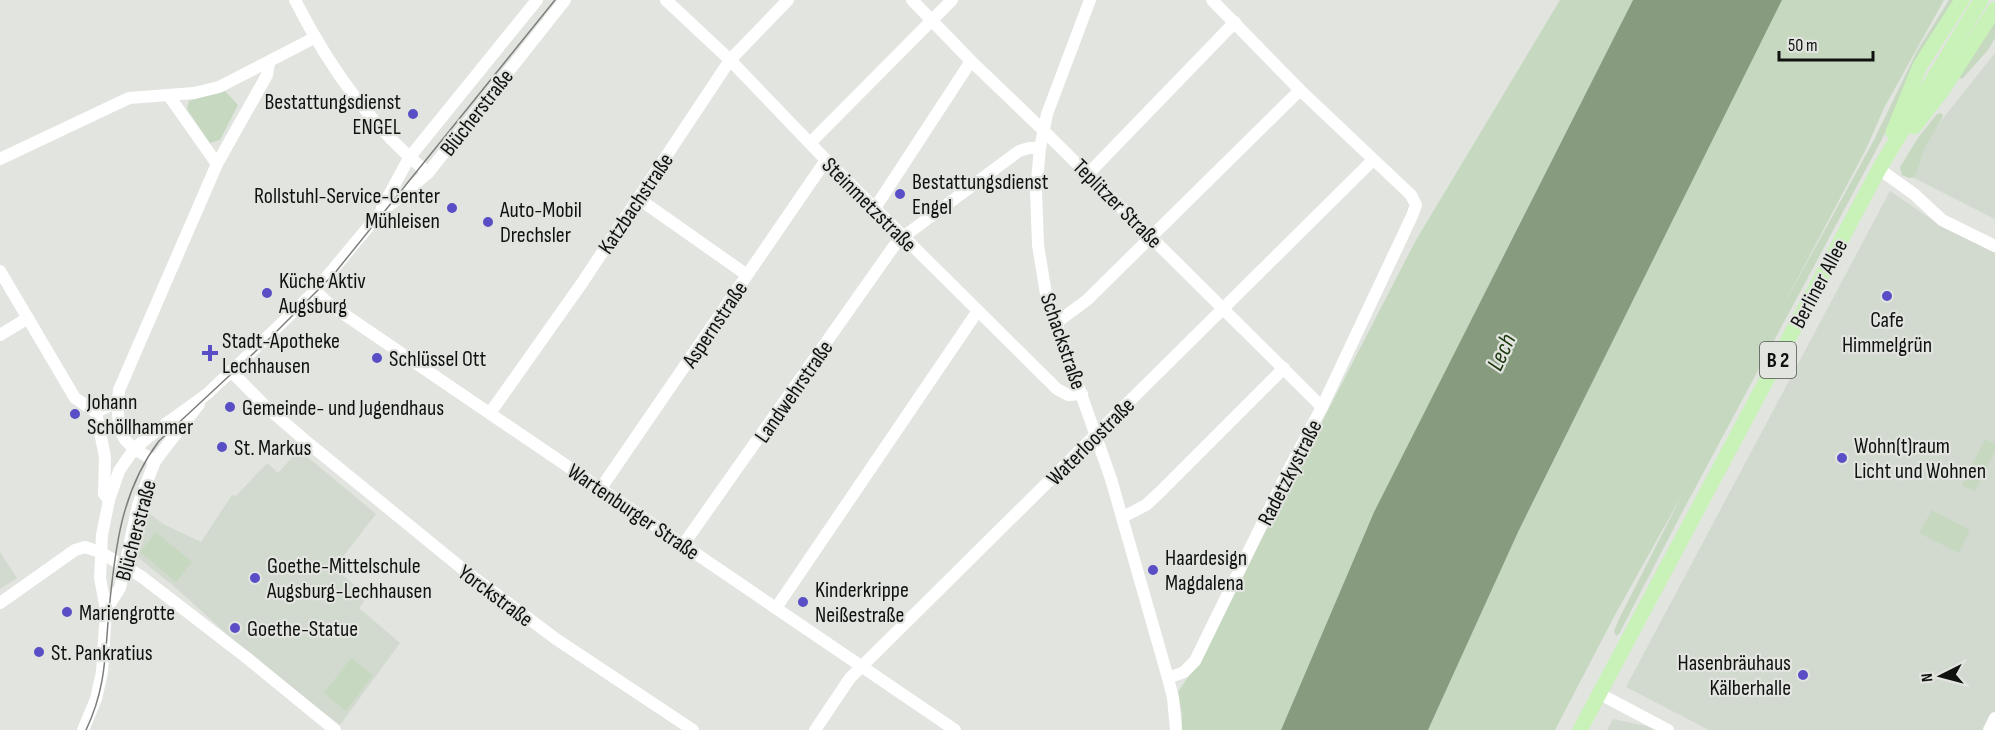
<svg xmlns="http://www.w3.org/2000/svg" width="1995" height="730" viewBox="0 0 1995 730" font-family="'Sofia Sans Condensed',sans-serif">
<rect width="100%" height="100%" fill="#e1e4df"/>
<g fill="#d2dacf">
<path d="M1995,53V219L1904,173L1929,136Z"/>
<path d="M1890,191L1941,226L1995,253V713L1986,730H1709L1626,687Z"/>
<path d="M299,450L376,514L334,568L368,596L359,608L400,643L340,725L250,655L176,588L135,555L148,512L163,524L201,542L232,495L236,496L267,463L278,473Z"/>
<path d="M0,552L17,578L0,589Z"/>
<path d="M1613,719L1665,730H1607Z"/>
</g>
<g fill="#c7d8c1">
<path d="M1560,0H1633L1374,512L1281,730H1182V714L1178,692L1198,662L1416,240Z"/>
<path d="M1782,0H1944L1884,108L1866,149L1781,310L1874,140L1917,51L1949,0H1954L1881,141L1678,520L1619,634L1616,636L1614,631L1619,619L1682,495L1616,613L1555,730H1428L1519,530Z"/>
<path d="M1995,20V38L1988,50L1962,79L1959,77Z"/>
<path d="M225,91L238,105L220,140L210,143L187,109L189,101Z"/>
<path d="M1937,114L1941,113L1943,116L1925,147L1915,177L1909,178L1902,175L1900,167L1918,138Z"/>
<path d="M1985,439L1995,444V451L1975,491L1962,485Z"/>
<path d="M1932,510L1970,530L1959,553L1919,533Z"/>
<path d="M156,532L192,562L176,582L140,552Z"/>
<path d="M351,658L373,675L346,711L324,693Z"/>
</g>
<path fill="#879c7f" d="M1633,0H1782L1519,530L1428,730H1281L1374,512Z"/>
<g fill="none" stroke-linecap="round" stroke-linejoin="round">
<g stroke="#fff" stroke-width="12">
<path d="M295,0C328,65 371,127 428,173"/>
<path d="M666,0L730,60L826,160L1057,389L1068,395L1082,394"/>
<path d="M912,0L971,61L1043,130L1322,407"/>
<path d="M1090,0L1047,114L1040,148L1036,191L1038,245L1046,294L1111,479L1168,678L1173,698L1176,730"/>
<path d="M169,96L217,164"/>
<path d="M810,143L952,0"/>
<path d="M0,159L129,98L194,93L219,87L314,38"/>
<path d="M1879,169L1914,194L1942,220L1995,246"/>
<path d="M1088,174L1235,22"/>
<path d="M639,199L747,275"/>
<path d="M382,208L409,158L537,0"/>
<path d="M875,208L971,61"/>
<path d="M0,271L75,398L96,412L117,402"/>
<path d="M315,291L329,304L955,730"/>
<path d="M1056,323L1087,300L1300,90"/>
<path d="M0,335L28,318"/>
<path d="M231,371L264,405L307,442L464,570L556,639L693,730"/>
<path d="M96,412L105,457L104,494L109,500"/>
<path d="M490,413L582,283L730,60L788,0"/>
<path d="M155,461C145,455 130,448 124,438C117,425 117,404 119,390L217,164L267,75L269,63"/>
<path d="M601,488L826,160"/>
<path d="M1123,517L1146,505L1159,493L1284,368"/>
<path d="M683,545L894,246L903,237L1019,151L1029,148H1040"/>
<path d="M0,603L75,550L85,547L100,552L142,577L247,658L335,730"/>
<path d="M776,608L977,312"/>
<path d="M106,610L120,588L138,505L155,461L199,404"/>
<path d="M1168,678L1184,672L1195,661L1288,471L1322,407L1412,216L1416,205L1411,195L1300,90L1212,0"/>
<path d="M1600,694L1668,730"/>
<path d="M83,730L96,699L102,672L106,610L100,578L102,535L109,500L119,471L125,462L135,448L157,430L207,394L262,342L315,291L379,214L428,173L565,0"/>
<path d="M815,730L850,678L1373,160"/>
<path d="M1989,730L1995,718"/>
</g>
<g stroke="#c9f2b8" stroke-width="15">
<path d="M1914,127L1942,91L1995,9"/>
<path d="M1893,132L1920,66L1962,0"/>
<path d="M1580,730L1879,169L1981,0"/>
</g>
<path stroke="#7c7f7b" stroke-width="1.5" d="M86,730C106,688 105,655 109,610C115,549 121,491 159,441L271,337L334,274L555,0"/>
</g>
<g fill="#594ec6" stroke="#e1e4df" stroke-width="2">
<circle cx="413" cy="114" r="6"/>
<circle cx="900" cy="194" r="6"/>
<circle cx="452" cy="208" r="6"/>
<circle cx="488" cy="222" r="6"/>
<circle cx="267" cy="293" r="6"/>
<circle cx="1887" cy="296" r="6"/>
<path d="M207 344h6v6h6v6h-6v6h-6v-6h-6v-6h6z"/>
<circle cx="377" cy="358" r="6"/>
<circle cx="230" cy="407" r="6"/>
<circle cx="75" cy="414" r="6"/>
<circle cx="222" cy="447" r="6"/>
<circle cx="1842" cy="458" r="6"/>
<circle cx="1153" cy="570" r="6"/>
<circle cx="255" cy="578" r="6"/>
<circle cx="803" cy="602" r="6"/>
<circle cx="67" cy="612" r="6"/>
<circle cx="235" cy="628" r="6"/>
<circle cx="39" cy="652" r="6"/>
<circle cx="1803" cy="675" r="6"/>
</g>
<g text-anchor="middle" stroke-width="4.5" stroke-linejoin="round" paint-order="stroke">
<rect fill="#e1e4df" stroke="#4f514e" stroke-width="1.5" x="1760" y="342" width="36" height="36" rx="4.5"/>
<g font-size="21" font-weight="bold" fill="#101210">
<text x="1778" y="367">B 2</text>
</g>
<g font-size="22" fill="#101210" stroke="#e1e4df" text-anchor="start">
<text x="401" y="109" text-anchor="end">Bestattungsdienst<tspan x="401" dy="25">ENGEL</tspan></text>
<text x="912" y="189">Bestattungsdienst<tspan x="912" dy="25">Engel</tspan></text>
<text x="440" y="203" text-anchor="end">Rollstuhl-Service-Center<tspan x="440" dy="25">Mühleisen</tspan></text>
<text x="500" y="217">Auto-Mobil<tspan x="500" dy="25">Drechsler</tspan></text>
<text x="279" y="288">Küche Aktiv<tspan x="279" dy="25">Augsburg</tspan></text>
<text x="1887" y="327" text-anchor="middle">Cafe<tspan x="1887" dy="25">Himmelgrün</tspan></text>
<text x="222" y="348">Stadt-Apotheke<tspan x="222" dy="25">Lechhausen</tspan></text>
<text x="389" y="366">Schlüssel Ott</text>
<text x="87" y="409">Johann<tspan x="87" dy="25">Schöllhammer</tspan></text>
<text x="242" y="415">Gemeinde- und Jugendhaus</text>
<text x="1854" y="453">Wohn(t)raum<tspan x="1854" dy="25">Licht und Wohnen</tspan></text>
<text x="234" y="455">St. Markus</text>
<text x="1165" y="565">Haardesign<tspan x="1165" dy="25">Magdalena</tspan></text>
<text x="267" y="573">Goethe-Mittelschule<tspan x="267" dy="25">Augsburg-Lechhausen</tspan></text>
<text x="815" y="597">Kinderkrippe<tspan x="815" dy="25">Neißestraße</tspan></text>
<text x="79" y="620">Mariengrotte</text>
<text x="247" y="636">Goethe-Statue</text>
<text x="51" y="660">St. Pankratius</text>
<text x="1791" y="670" text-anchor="end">Hasenbräuhaus<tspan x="1791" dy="25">Kälberhalle</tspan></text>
</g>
<g font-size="22" fill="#101210" stroke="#e1e4df">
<text transform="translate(476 112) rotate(-52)" y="8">Blücherstraße</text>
<text transform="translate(635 203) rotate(-56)" y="8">Katzbachstraße</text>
<text transform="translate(1118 203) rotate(45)" y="8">Teplitzer Straße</text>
<text transform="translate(870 204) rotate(45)" y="8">Steinmetzstraße</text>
<text transform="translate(1818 283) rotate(-62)" y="8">Berliner Allee</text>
<text transform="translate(714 324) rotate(-56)" y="8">Aspernstraße</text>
<text transform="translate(1064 341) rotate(71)" y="8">Schackstraße</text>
<text transform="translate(793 391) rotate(-55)" y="8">Landwehrstraße</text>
<text transform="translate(1090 441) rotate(-45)" y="8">Waterloostraße</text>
<text transform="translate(1289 472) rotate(-63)" y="8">Radetzkystraße</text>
<text transform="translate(634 511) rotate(34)" y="8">Wartenburger Straße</text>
<text transform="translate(135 530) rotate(-75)" y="8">Blücherstraße</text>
<text transform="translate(496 595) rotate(37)" y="8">Yorckstraße</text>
</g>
<g font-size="24" font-style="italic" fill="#1b390d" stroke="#e1e4df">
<text transform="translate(1501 352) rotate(-65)" y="8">Lech</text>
</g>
</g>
<g transform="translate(1941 676) rotate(264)" stroke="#e1e4df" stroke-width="4.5" paint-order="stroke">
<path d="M0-4.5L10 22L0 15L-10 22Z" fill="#101210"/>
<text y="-9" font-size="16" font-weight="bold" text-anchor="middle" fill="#101210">N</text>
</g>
<path d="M1779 51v9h94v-9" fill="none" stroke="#101210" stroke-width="3"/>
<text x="1788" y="51" font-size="18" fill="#101210" stroke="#e1e4df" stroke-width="4.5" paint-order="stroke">50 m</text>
</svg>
